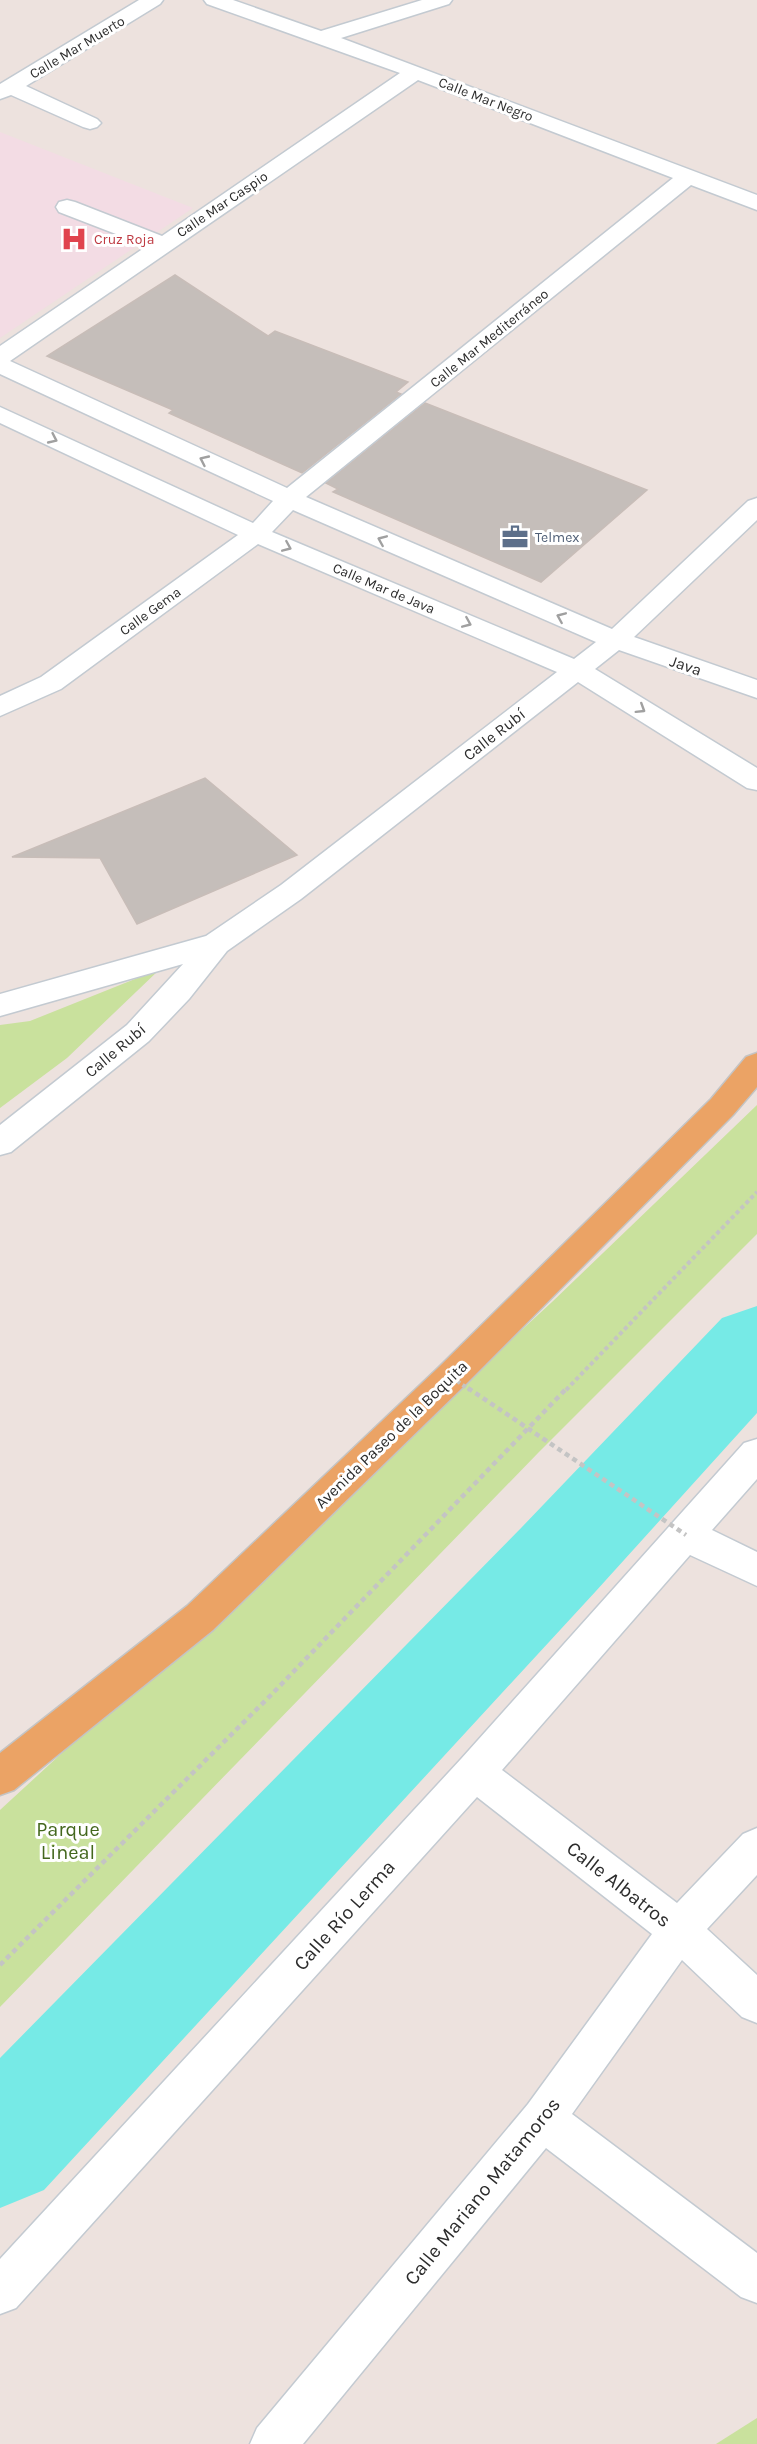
<svg xmlns="http://www.w3.org/2000/svg" width="757" height="2444" viewBox="0 0 757 2444" font-family="Karla,sans-serif">
<rect width="100%" height="100%" fill="#ede2de"/>
<path fill="#f3dce4" d="M0,132L193,208L0,338Z"/>
<g fill="#c9e19d">
<path d="M160,969L67,1058L0,1108V1025L30,1021Z"/>
<path d="M757,1105V1234L538,1453L0,2007V1810L552,1302Z"/>
<path d="M757,2418V2444H716Z"/>
</g>
<g fill="none" stroke-linecap="round" stroke-linejoin="round">
<path fill="#76eae6" fill-rule="evenodd" d="M757,1306V1413L596,1591L44,2190L0,2208V2058L522,1527L722,1318Z"/>
</g>
<g fill="#c5beba" stroke="#c8bdb8" stroke-width="1.5">
<path d="M175,275L268,336L275,331L408,382L396,392L401,394L302,473L169,413L173,410L47,356Z"/>
<path d="M425,403L647,490L541,582L333,492L338,489L326,483Z"/>
<path d="M205,778L297,855L137,924L100,858L12,857Z"/>
</g>
<g fill="none" stroke-linecap="round" stroke-linejoin="round">
<g stroke="#c3cad1" stroke-width="3">
<g id="minor">
<path d="M139,0H163L160,4L26,86L97,119L101,123L97,127L90,129L83,127L11,95L0,99V84Z"/>
<path d="M204,0H233L321,31L422,0H452L449,4L341,38L757,195V210L691,185L306,497L612,629L748,501L757,498V520L634,637L757,680V698L619,650L595,669L757,768V790L747,788L578,682L301,899L227,951L189,999L149,1041L11,1152L0,1155V1125L127,1025L183,964L0,1016V994L206,936L281,885L557,672L258,544L61,689L0,716V696L41,677L238,535L0,423V407L253,523L273,501L0,374V346L147,246L59,212L56,207L59,202L67,200L75,202L162,236L400,73L207,4ZM418,80L673,178L287,488L10,361ZM293,510L596,642L574,659L272,532Z"/>
<path d="M757,1439V1479L712,1530L757,1552V1586L690,1555L502,1770L677,1903L743,1834L757,1828V1875L707,1929L757,1975V2023L742,2017L682,1960L572,2114L757,2253V2303L741,2297L546,2148L303,2444H250L257,2428L528,2104L652,1934L477,1797L16,2308L0,2314V2259L461,1759L744,1443Z"/>
</g>
</g>
<g stroke="#c4c4c4" stroke-width="3">
<path id="major" d="M757,1053V1087L733,1115L463,1387L213,1630L14,1790L0,1795V1753L187,1606L439,1367L711,1099L746,1057Z"/>
</g>
<path stroke="#c4c4c4" stroke-width="4" stroke-dasharray="4 3" stroke-linecap="butt" d="M566,1390L757,1192"/>
<path stroke="#c4c4c4" stroke-width="4.5" stroke-dasharray="5 4" stroke-linecap="butt" d="M0,1965L271,1695L567,1388"/>
<use href="#minor" fill="#fff" fill-rule="evenodd"/>
<use href="#major" fill="#eba365" fill-rule="evenodd"/>
<path stroke="#c4c4c4" stroke-width="4" stroke-dasharray="4 3" stroke-linecap="butt" d="M451,1377L470,1390"/>
<path stroke="#c4c4c4" stroke-width="4.5" stroke-dasharray="5 4" stroke-linecap="butt" d="M468,1388L686,1535"/>
</g>
<defs><path id="oneway-chevron" d="M-2-3.5L2.5 0L-2 3.5" fill="none" stroke-width="1.6" stroke-linecap="round" stroke-linejoin="round" transform="scale(1.5)"/></defs>
<g stroke="#a0a0a0">
<use href="#oneway-chevron" transform="translate(53 439) rotate(25)"/>
<use href="#oneway-chevron" transform="translate(204 460) rotate(-155)"/>
<use href="#oneway-chevron" transform="translate(382 540) rotate(-157)"/>
<use href="#oneway-chevron" transform="translate(287 547) rotate(23)"/>
<use href="#oneway-chevron" transform="translate(561 617) rotate(-157)"/>
<use href="#oneway-chevron" transform="translate(467 623) rotate(23)"/>
<use href="#oneway-chevron" transform="translate(641 709) rotate(32)"/>
</g>
<defs>
<g id="hospital-bare" transform="scale(2.07)"><path d="M-5-5h3v3.5h4V-5h3V5h-3V1.5h-4V5h-3Z" fill="#e0444e" stroke="#fff" stroke-width="2.5" paint-order="stroke"/></g>
<g id="office-bare" transform="scale(2.07)"><path d="M-6-3h4V-5.5h4V-3h4V5H-6ZM-1-4.5V-3h2v-1.5ZM-6 0V1H6V0Z" fill="#5c6f8a" stroke="#fff" stroke-width="2.5" paint-order="stroke"/></g>
</defs>
<g fill-rule="evenodd">
<use href="#hospital-bare" x="74" y="239"/>
<use href="#office-bare" x="515" y="537"/>
</g>
<g text-anchor="middle" stroke-width="6" stroke-linejoin="round" paint-order="stroke">
<g font-size="14" fill="#2c2c2c" stroke="#fff">
<text transform="translate(77 47) rotate(-31)" y="5">Calle Mar Muerto</text>
<text transform="translate(486 99) rotate(21)" y="5">Calle Mar Negro</text>
<text transform="translate(222 204) rotate(-34)" y="5">Calle Mar Caspio</text>
<text transform="translate(489 338) rotate(-39)" y="5">Calle Mar Mediterráneo</text>
<text transform="translate(384 588) rotate(23)" y="5">Calle Mar de Java</text>
<text transform="translate(150 611) rotate(-36)" y="5">Calle Gema</text>
</g>
<g font-size="14" fill="#be3a42" stroke="#fff" text-anchor="start">
<text x="94" y="244">Cruz Roja</text>
</g>
<g font-size="14" fill="#4e5e75" stroke="#fff" text-anchor="start">
<text x="535" y="542">Telmex</text>
</g>
<g font-size="16" fill="#2c2c2c" stroke="#fff">
<text transform="translate(686 665) rotate(19)" y="6">Java</text>
<text transform="translate(494 734) rotate(-38)" y="6">Calle Rubí</text>
<text transform="translate(115 1050) rotate(-40)" y="6">Calle Rubí</text>
<text transform="translate(391 1434) rotate(-44)" y="6">Avenida Paseo de la Boquita</text>
</g>
<g font-size="20" fill="#43671d" stroke="#fff">
<text x="68" y="1836">Parque<tspan x="68" dy="23">Lineal</tspan></text>
</g>
<g font-size="20" fill="#2c2c2c" stroke="#fff">
<text transform="translate(619 1884) rotate(38)" y="7">Calle Albatros</text>
<text transform="translate(344 1915) rotate(-48)" y="7">Calle Río Lerma</text>
<text transform="translate(482 2191) rotate(-51)" y="7">Calle Mariano Matamoros</text>
</g>
</g>
</svg>
